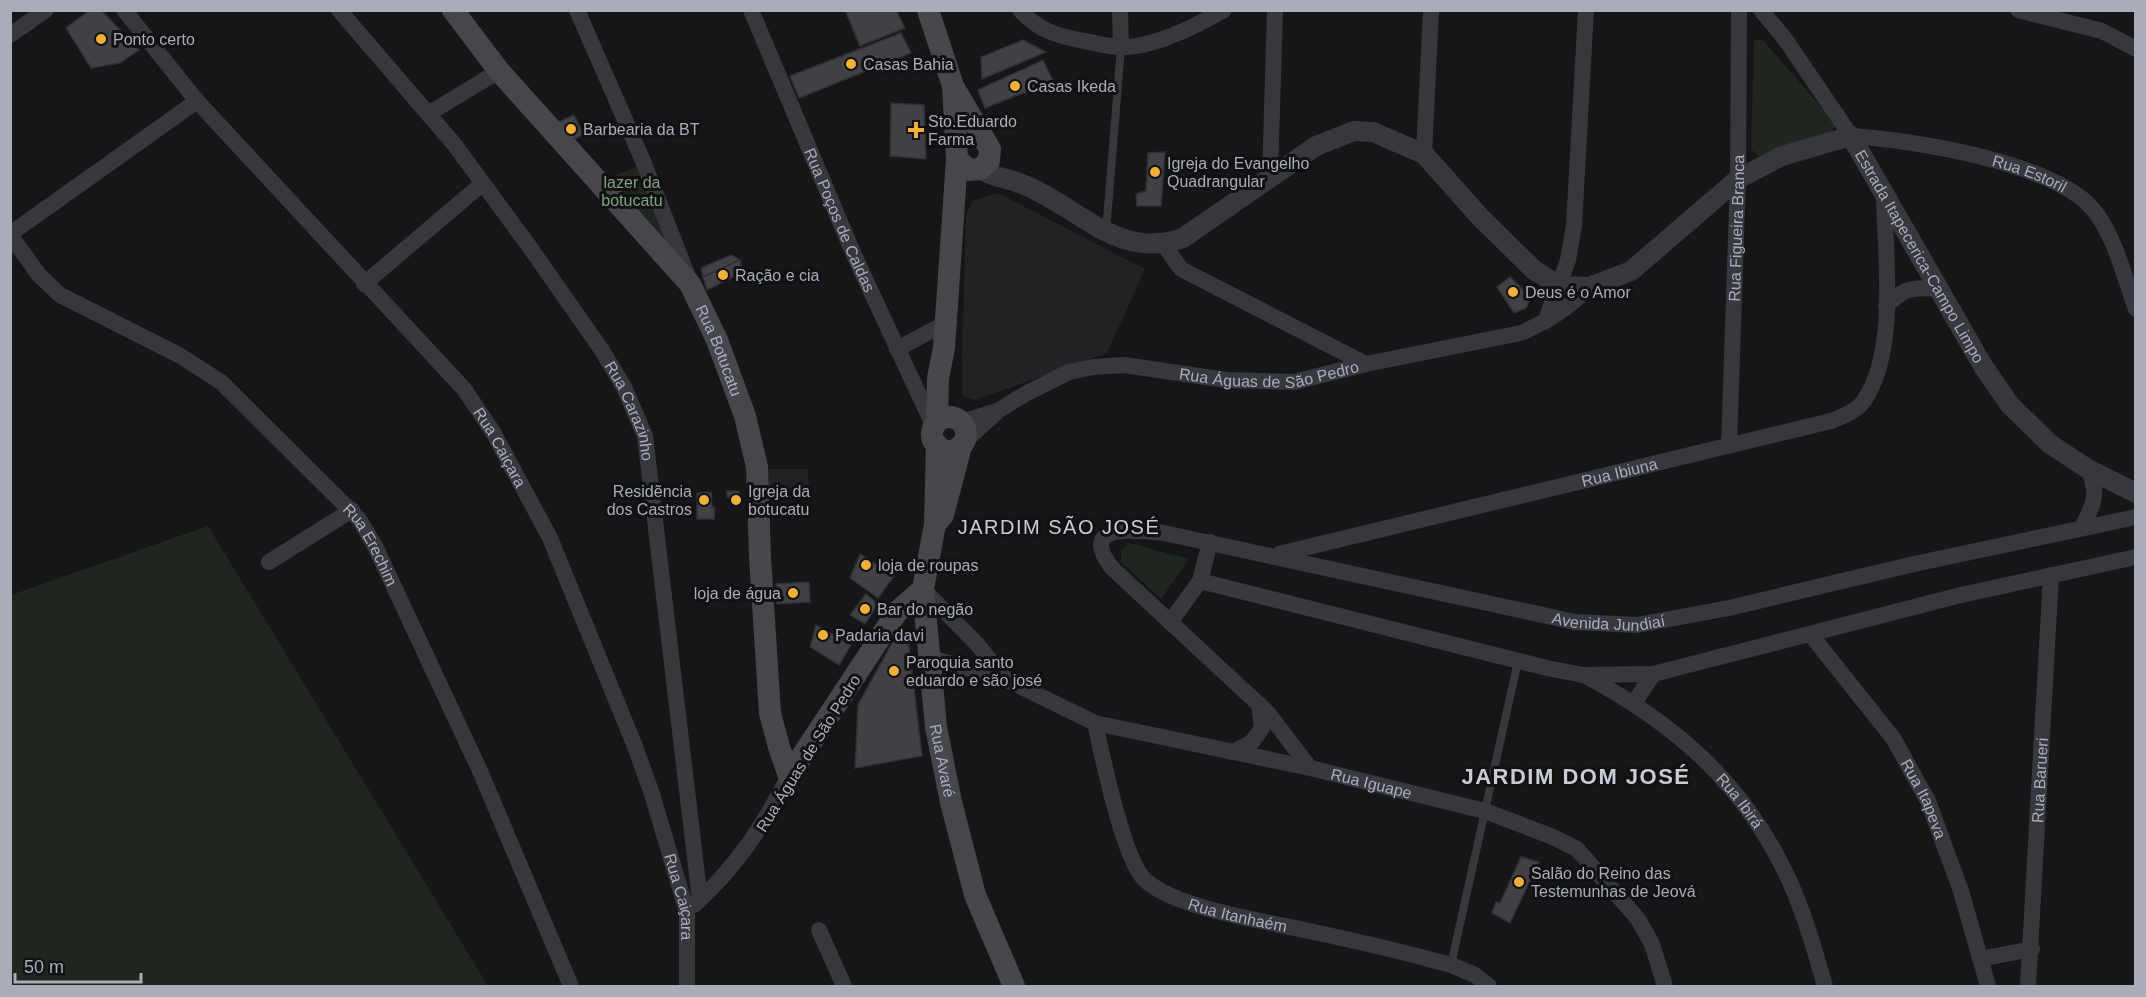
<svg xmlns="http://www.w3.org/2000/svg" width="2146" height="997" viewBox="0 0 2146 997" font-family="Helvetica,sans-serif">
<rect width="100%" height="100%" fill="#161618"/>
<g fill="#222225">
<path d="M998,193L1145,269L1107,353L975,400L963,396L962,354L966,215L973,200Z"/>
<path d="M763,469H807L810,491L768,495Z"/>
</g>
<g fill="#1e261f">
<path d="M1762,39L1836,124L1831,133L1760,157L1751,149L1754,40Z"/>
<path d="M640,165L687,275L601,182Z"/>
<path d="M208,526L488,986H11V595Z"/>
<path d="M1129,543L1189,559L1161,599L1121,562V550Z"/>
</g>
<g fill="#404145" stroke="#303034" stroke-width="1.5">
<path d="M90,10H101L139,50L120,63L91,68L66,28Z"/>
<path d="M845,10H896L905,28L860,46Z"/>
<path d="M901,33L911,53L799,98L790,76Z"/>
<path d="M1023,40L1046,52L982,79L981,57Z"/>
<path d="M1043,60L1053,81L985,108L978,90Z"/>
<path d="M891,103L924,105L926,159L890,156Z"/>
<path d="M574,115L584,135L569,141L556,123Z"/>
<path d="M1165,152L1161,206H1137L1136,194L1146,191L1148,153Z"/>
<path d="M731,255L740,260L703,277L701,268Z"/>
<path d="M740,260L743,272L707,290L703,277Z"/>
<path d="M1510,277L1531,297L1526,308L1514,313L1497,287Z"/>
<path d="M727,491H739V504L727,497Z"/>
<path d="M711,492L712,508L715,507L714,519H697V493Z"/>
<path d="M860,554L894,576L878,598L850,578Z"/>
<path d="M809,582L810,602L777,604L776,584Z"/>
<path d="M866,594L878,604L865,624L850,615Z"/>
<path d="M816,625L851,645L839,665L810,647Z"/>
<path d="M897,634L908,638L922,756L855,768L858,705Z"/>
<path d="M1521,857L1539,862L1510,923L1492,913L1496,902L1500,903Z"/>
</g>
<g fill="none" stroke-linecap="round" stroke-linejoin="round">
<g stroke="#37383d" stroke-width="8">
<path d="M1106,232L1121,47"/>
<path d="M1451,965L1518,661"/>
</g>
<g stroke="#37383d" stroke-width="16">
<path id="s1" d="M124,10L197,101L464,389L493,432L550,538L634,744L652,794L687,912V986"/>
<path id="s2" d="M339,10L454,144L529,246L601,349L624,387L645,436L700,900"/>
<path d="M577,10L643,161L688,277"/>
<path id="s3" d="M751,10L854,255L934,427"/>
<path d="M1020,10C1039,31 1058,36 1084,41C1096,43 1109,47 1121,47C1153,48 1196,26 1224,10"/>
<path d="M1120,10L1121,47"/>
<path id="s4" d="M1761,10L1785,39L1851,136C1913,140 2051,162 2092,208C2115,235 2124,277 2136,309"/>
<path d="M2018,10L2102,31L2136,49"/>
<path d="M10,35L46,10"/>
<path d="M428,114L499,71"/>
<path d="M1424,154L1431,10"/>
<path d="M1270,178L1275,10"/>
<path d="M10,234L197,101"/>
<path id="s5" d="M10,235L39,275L60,295L179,355L221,382L359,519L375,546L480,771L571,986"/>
<path d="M1164,245L1181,269L1366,364"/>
<path d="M364,284L482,184"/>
<path d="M1886,306C1903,287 1916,287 1940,289"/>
<path d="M1545,322L1568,260L1574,226L1586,10"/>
<path d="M897,349L946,323"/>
<path d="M962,422L999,410"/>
<path id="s6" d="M965,441L999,410L1027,393L1069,372L1093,367L1124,365L1226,380L1294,382L1366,364L1521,333C1548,321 1569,308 1589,287"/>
<path id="s7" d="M1729,446L1738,179L1739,10"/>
<path d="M2082,528C2094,503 2099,495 2088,469"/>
<path id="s8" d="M1279,554L1831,421C1843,416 1858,411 1865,399C1898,349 1885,255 1884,197"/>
<path d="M269,562L352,510"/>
<path d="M1200,581L1547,668L1583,675L1653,674L1961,595L2136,557"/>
<path d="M923,589L977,644L1005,679"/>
<path d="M1170,622L1200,581L1210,542"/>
<path id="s9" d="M1811,635L1893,738L1928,801L1961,891L1988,986"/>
<path id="s10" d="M931,658L1005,679L1095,723L1310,768L1485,811L1553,837L1577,849L1638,919L1652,944L1665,986"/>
<path id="s11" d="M1584,675C1676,724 1746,785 1790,882C1805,916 1815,951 1825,986"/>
<path d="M1634,703L1653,674"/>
<path id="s12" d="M1095,723C1102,755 1123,858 1144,879C1175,909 1267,921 1309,931C1357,941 1404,952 1451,965L1475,975L1489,986"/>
<path d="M1233,752L1252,742L1262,728L1259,704"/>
<path id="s13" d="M1310,768L1268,713L1112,568C1076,522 1138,530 1164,533L1575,622L1637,625L1729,608L1914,564L2136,517"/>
<path d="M694,905C736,868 764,824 789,776"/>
<path d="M819,930L844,986"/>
<path d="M1980,959L2032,949"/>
<path id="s14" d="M2028,986L2051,575"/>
</g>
<path stroke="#37383d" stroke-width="20" id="s15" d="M980,169C993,178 1005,177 1019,183C1075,203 1118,262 1183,238L1316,146L1354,131L1373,132L1424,154L1480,217L1534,270L1559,286L1589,287L1631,271L1738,179L1782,156L1851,136L1983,366L2010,405L2050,444L2088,469L2136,493"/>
<g stroke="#45474d" stroke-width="22">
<path id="s16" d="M453,10L499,71L690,284L717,340L745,416L757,467L760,557L770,713L779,747L789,776"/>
<path d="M928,10L953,86L990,149L989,161L980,169L969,170L957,159L953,86"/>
<circle cx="949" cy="434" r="17"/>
<path d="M937,421L938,378L944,348L957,159"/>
<path id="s17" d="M937,445L935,524L923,589L936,727L951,802L975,895L1014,986"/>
<path d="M938,521L943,515L961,446"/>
<path d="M789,776L897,612L923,589"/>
</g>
</g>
<g fill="#f2b134" stroke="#111113" stroke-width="2">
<circle cx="101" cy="39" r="6"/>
<circle cx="851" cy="64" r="6"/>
<circle cx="1015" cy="86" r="6"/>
<circle cx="571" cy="129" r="6"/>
<path d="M913 121h6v6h6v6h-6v6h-6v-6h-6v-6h6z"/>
<circle cx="1155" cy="172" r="6"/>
<circle cx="723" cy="275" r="6"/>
<circle cx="1513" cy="292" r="6"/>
<circle cx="704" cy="500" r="6"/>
<circle cx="736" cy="500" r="6"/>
<circle cx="866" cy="565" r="6"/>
<circle cx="793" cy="593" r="6"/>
<circle cx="865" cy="609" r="6"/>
<circle cx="823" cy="635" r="6"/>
<circle cx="894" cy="671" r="6"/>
<circle cx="1519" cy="882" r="6"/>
</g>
<g text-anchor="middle" stroke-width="6" stroke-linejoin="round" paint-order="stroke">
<g font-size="16" fill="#a8adb8" stroke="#111113" text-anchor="start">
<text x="113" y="45">Ponto certo</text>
<text x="863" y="70">Casas Bahia</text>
<text x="1027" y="92">Casas Ikeda</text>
<text x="928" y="127">Sto.Eduardo<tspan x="928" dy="18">Farma</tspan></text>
<text x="583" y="135">Barbearia da BT</text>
<text x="1167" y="169">Igreja do Evangelho<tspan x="1167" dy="18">Quadrangular</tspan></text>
<text x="735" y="281">Ração e cia</text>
<text x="1525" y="298">Deus é o Amor</text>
<text x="692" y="497" text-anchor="end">Residẽncia<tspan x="692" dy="18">dos Castros</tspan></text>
<text x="748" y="497">Igreja da<tspan x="748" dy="18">botucatu</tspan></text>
<text x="878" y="571">loja de roupas</text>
<text x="781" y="599" text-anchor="end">loja de água</text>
<text x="877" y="615">Bar do negão</text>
<text x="835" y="641">Padaria davi</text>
<text x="906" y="668">Paroquia santo<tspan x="906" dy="18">eduardo e são josé</tspan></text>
<text x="1531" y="879">Salão do Reino das<tspan x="1531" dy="18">Testemunhas de Jeová</tspan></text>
</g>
<g font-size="16" fill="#a8adb8" stroke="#111113">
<text dy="6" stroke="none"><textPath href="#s4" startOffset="338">Rua Estoril</textPath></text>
<text dy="6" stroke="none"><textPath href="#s3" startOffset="228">Rua Poços de Caldas</textPath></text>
<text dy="6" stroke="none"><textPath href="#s7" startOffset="218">Rua Figueira Branca</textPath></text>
<text dy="6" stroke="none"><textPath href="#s15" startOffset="1164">Estrada Itapecerica-Campo Limpo</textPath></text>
<text dy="6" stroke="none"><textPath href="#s16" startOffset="435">Rua Botucatu</textPath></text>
<text dy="6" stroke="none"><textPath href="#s6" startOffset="328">Rua Águas de São Pedro</textPath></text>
<text dy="6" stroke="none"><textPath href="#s2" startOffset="498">Rua Carazinho</textPath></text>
<text dy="6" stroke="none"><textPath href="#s1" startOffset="578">Rua Caiçara</textPath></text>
<text dy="6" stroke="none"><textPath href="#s8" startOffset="350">Rua Ibiuna</textPath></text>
<text dy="6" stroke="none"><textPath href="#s5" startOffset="484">Rua Erechim</textPath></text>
<text dy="6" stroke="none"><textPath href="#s13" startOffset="832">Avenida Jundiaí</textPath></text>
<text transform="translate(808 753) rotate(-58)" y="6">Rua Águas de São Pedro</text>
<text dy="6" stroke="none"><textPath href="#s17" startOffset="318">Rua Avaré</textPath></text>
<text dy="6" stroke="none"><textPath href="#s14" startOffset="206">Rua Barueri</textPath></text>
<text dy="6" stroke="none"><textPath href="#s10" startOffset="460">Rua Iguape</textPath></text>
<text dy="6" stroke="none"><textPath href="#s9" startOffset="200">Rua Itapeva</textPath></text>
<text dy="6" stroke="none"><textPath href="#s11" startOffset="202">Rua Ibirá</textPath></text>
<text dy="6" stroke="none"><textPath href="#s1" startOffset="1064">Rua Caiçara</textPath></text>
<text dy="6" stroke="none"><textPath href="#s12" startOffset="266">Rua Itanhaém</textPath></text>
</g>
<g font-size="16" fill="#7fa381" stroke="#111113">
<text x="632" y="188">lazer da<tspan x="632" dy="18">botucatu</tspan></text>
</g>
<g font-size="20" letter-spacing="1.5" fill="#c9ccd4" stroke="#111113">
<text x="1059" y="534">JARDIM SÃO JOSÉ</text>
</g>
<g font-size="22" font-weight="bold" letter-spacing="1.5" fill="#c9ccd4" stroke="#111113">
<text x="1576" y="784">JARDIM DOM JOSÉ</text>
</g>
</g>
<rect width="2146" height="997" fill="none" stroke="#a8adb8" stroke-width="24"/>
<path d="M15 973v9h126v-9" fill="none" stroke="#a8adb8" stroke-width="3"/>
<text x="24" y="973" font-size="18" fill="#a8adb8" stroke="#111113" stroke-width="4.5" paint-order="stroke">50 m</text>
</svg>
